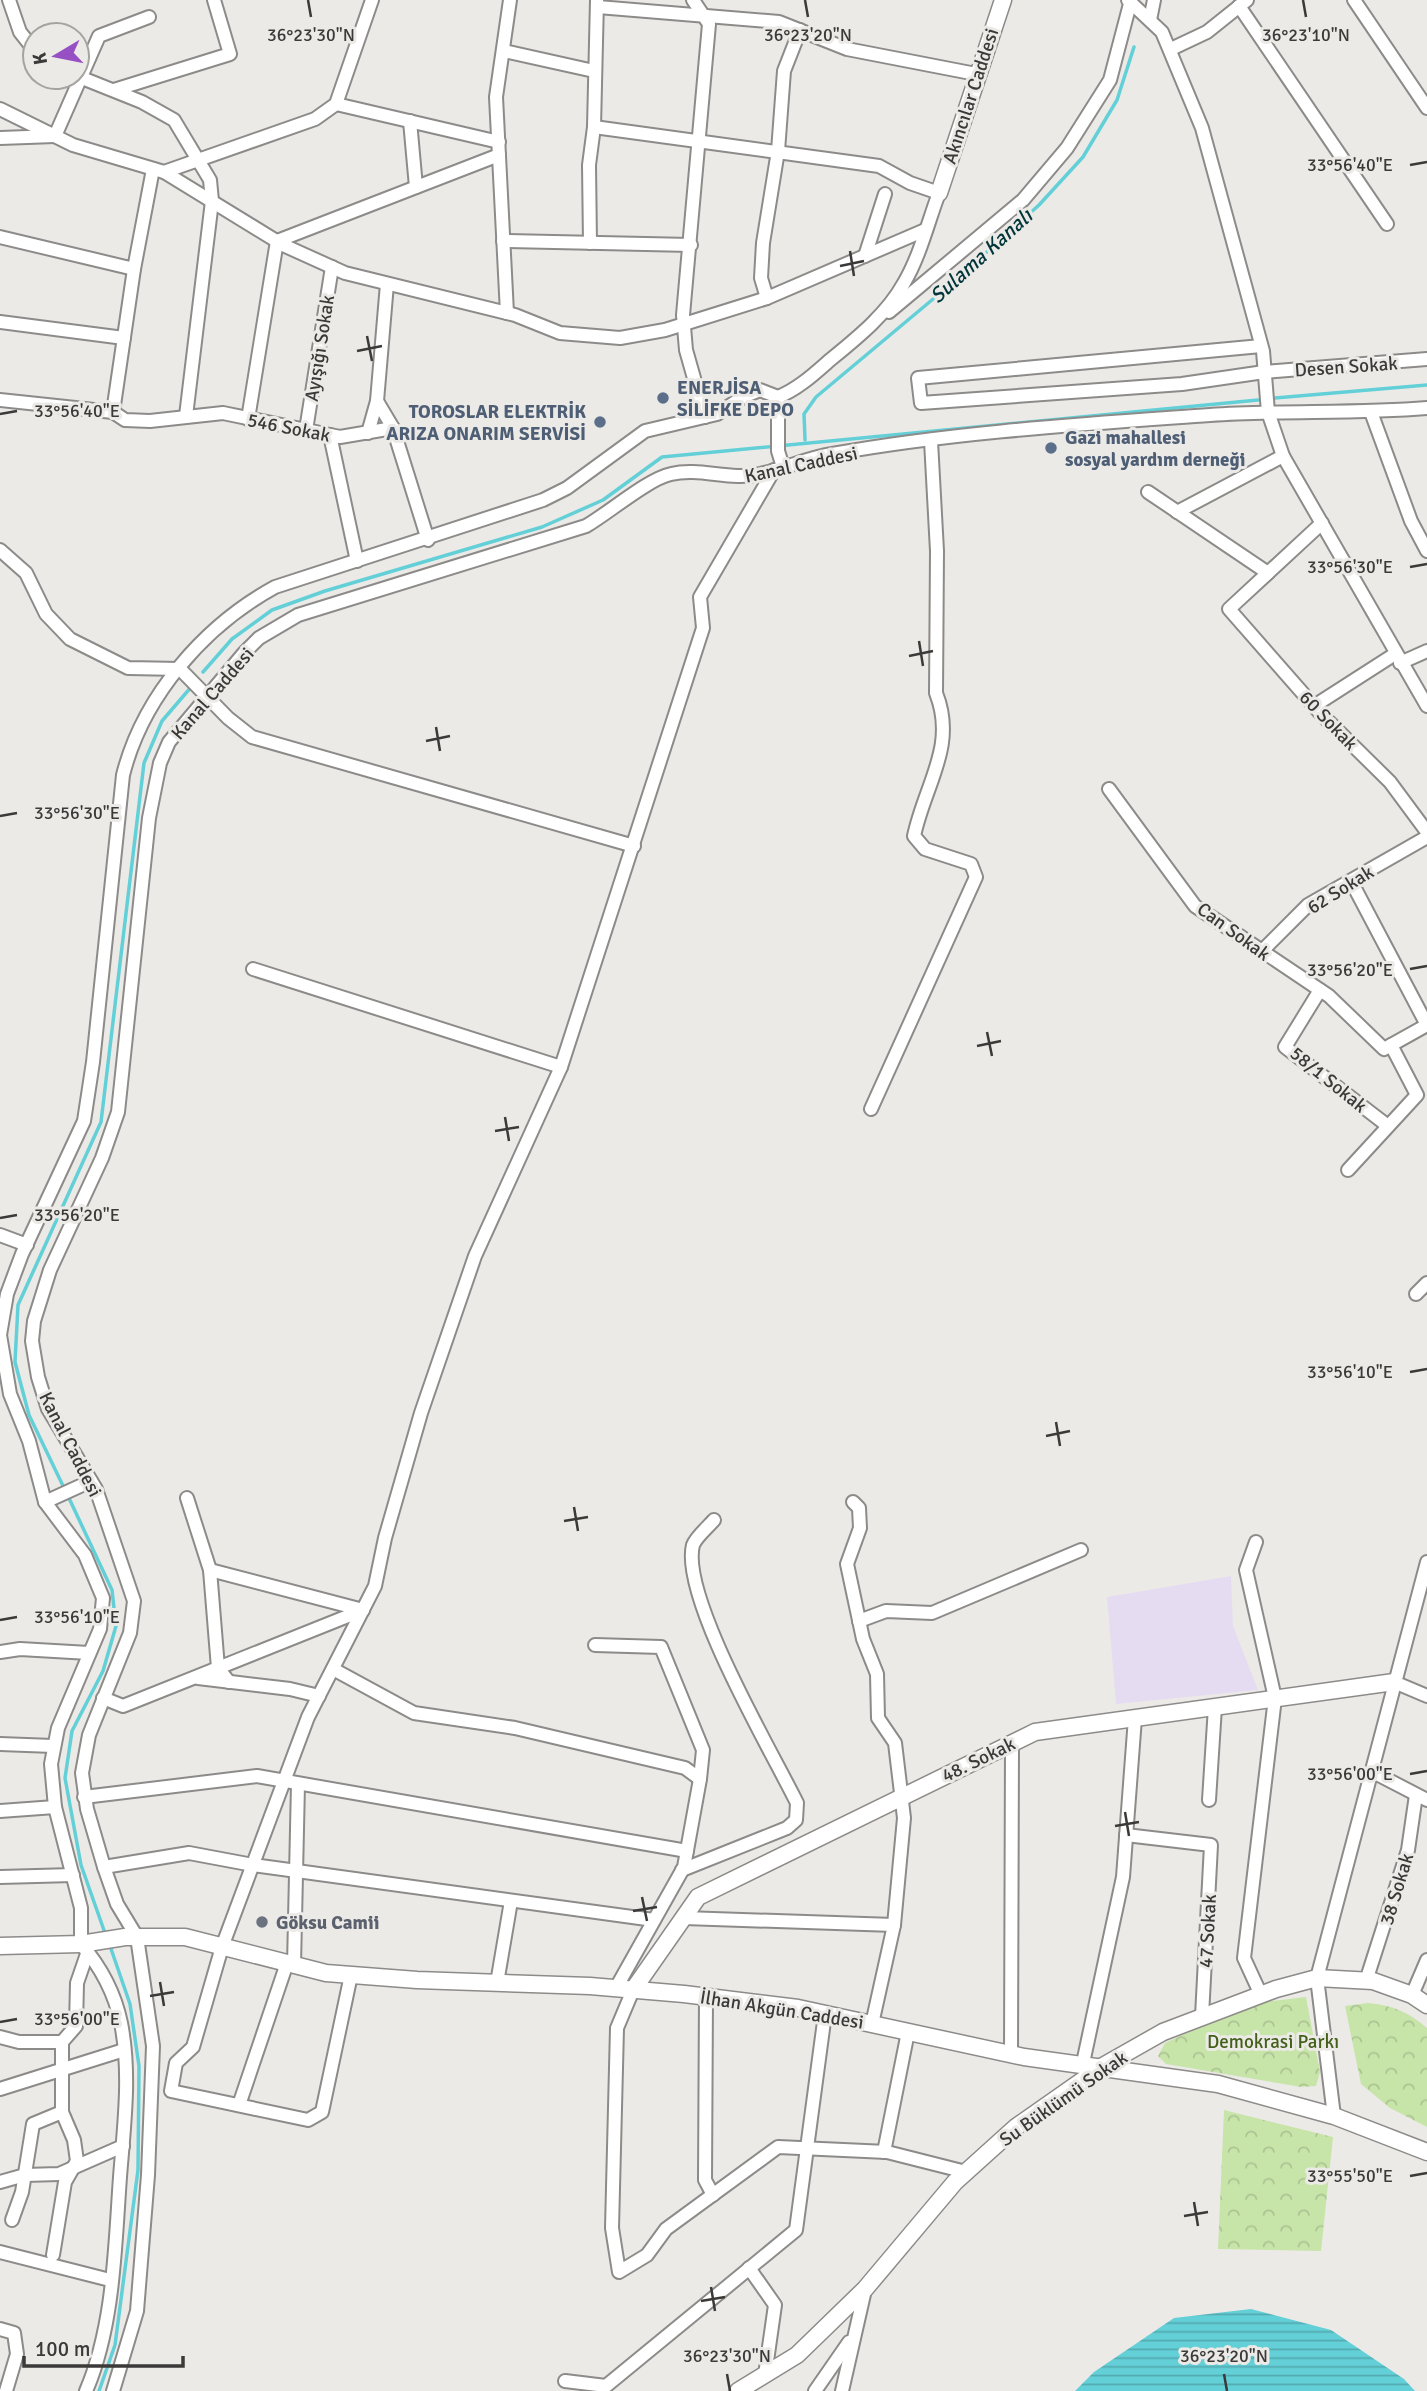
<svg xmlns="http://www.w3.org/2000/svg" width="1427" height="2391" viewBox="0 0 1427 2391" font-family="Signika,sans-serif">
<defs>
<pattern id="forest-crowns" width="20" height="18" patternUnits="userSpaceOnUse" patternTransform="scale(1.75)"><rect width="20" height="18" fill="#c7e4a9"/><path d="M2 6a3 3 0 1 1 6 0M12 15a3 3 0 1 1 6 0" fill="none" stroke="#acc492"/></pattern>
<pattern id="water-rules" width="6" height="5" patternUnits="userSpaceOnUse" patternTransform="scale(1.75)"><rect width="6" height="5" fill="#63d0d8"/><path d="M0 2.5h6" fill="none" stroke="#53aab0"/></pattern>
</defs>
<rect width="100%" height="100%" fill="#eceae7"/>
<path fill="#e6dcf1" d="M1231,1576L1233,1626L1258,1690L1116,1704L1107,1597Z"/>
<g fill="url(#forest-crowns)">
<path d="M1306,1997L1320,2072L1316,2086L1301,2087L1166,2064L1158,2056L1165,2043L1227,2014L1263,2002Z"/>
<path d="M1368,2003C1391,2005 1409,2012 1427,2028V2127L1390,2108L1361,2084L1345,2006Z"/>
<path d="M1224,2110L1333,2137L1321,2251L1218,2249Z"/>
</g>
<path fill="url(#water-rules)" d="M1251,2309L1331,2330L1404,2379L1415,2391H1075L1094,2372L1174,2318Z"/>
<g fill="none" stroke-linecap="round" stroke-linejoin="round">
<g stroke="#63d0d8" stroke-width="3.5">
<path d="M1275,398L1427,385"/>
<path d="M805,440L804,414L816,397L957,279L1039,205L1083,157L1117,100L1134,47"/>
<path d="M203,672L232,639L272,610L325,591L542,527L603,500L662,457L1258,400"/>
<path d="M65,1490L29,1415L15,1362L18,1305L101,1122L144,763L162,721L192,686"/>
<path d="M68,1496L112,1590L116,1626L103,1671L72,1731L65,1778L81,1865L106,1936"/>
<path d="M99,2391L115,2345L138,2170L139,2066L130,2004L109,1943"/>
</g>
<g stroke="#8d8b89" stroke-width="16">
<g id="street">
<path d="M9,0L20,32L35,51"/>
<path d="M693,0L709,24L683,315L686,350L705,417"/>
<path d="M1128,0L1162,32L1202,128L1263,351L1268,412L1283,456L1427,706"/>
<path d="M1354,0L1427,108"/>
<path d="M1239,6L1387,224"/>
<path d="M598,7L779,22L847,49L976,74"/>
<path d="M1150,20L1154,0"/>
<path d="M1171,49L1207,32L1247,0"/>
<path d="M504,51L594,71"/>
<path d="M77,76L142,102L174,120L210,180L212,201L186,416"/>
<path d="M114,90L230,54L214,0"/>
<path d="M336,104L499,142"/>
<path d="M0,109L73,145L164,172L283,245L345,273L515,315L560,333L620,338L665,330L767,298L925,230"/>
<path d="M410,121L416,187"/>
<path d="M594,127L879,166L910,183L939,193C928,222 920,256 904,283C887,314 857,338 830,360C814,374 798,389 778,397"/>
<path d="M0,138L55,136L99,36L149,17"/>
<path d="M164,172L315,119L336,104L372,0"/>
<path d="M0,237L134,269L153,169"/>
<path d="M503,241L691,245"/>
<path d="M590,243L589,165L594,127L597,0"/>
<path d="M865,256L885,194"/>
<path d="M767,298L761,278L763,243L778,151L784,71L800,30"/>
<path d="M889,312L1023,200L1067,148L1110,80L1131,0"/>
<path d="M507,313L496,97L510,0"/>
<path d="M0,322L124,338"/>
<path d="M1261,346L918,378L921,403L1182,384L1264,372L1427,359"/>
<path d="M0,400L113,412L134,269"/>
<path d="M377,401L393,428"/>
<path d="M113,412L125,420L150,421L223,413L340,437L393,428L428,540"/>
<path d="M1371,412L1411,521L1427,551"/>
<path d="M248,419L277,241L499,155"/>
<path d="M306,430L332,267"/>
<path d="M368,433L377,401L387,284"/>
<path d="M330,435L357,561"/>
<path d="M1148,492L1268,573"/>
<path d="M1177,512L1283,456"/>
<path d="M1322,523L1229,609L1321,714L1390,782L1427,832"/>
<path d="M0,550L26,573L46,614L70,639L128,668L180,669L228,718L252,737L634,846"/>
<path d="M1400,663L1427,651"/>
<path d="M1314,706L1395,654"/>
<path d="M1109,789L1195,906L1329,996L1384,1049L1427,1025"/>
<path d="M1351,881L1427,1025"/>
<path d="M1261,952L1308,905L1427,837"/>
<path d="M253,969L561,1067"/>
<path d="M1320,990L1285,1047L1388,1126"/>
<path d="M871,1109L976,877L971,864L925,849L914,836C925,784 957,746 936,693L937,551L931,441"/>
<path d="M1348,1170L1417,1095L1391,1045"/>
<path d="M0,1235L27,1245"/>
<path d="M1416,1294L1427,1283"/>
<path d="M187,1498L210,1570L218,1668L229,1682"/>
<path d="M45,1502L91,1481"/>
<path d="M853,1502L859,1508L860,1528L847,1564L863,1639L877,1674L878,1718L895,1743L904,1818L894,1925L872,2024"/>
<path d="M1256,1542L1246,1570L1275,1698L1244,1958L1261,1995"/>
<path d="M210,1570L363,1610"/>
<path d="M859,1621L886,1611L932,1613L1081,1550"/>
<path d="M595,1645L661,1647L703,1750L700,1779L684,1867L616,1988"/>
<path d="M0,1652L20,1649L89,1653"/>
<path d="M333,1669L414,1713L515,1728L685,1768L700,1779"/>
<path d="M198,1678L290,1689L319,1696"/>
<path d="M1394,1682L1427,1696"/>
<path d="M103,1698L123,1706L363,1610"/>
<path d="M0,1744L53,1746"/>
<path d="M1373,1772L1427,1800"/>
<path d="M84,1797L257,1776L687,1851"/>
<path d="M1209,1800L1215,1707"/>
<path d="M0,1811L55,1807"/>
<path d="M1126,1835L1211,1845L1202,2016"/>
<path d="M104,1867L189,1853L253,1865L654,1920"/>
<path d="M682,1870L787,1828L796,1820L797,1803C772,1752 680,1596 693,1545C696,1537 708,1527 714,1520"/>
<path d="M0,1877L73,1875"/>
<path d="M684,1918L894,1925"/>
<path d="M294,1965L298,1784"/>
<path d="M351,1975L322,2112L308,2120L171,2091L176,2063L193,2047L222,1947L308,1717L375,1586L385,1538L421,1413L475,1256L561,1067L703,628L700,597L774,470"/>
<path d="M1366,1981L1408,1850L1416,1795"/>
<path d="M497,1983L511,1901"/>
<path d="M633,1990L617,2028L612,2228L619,2272L647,2255L666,2229L778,2147L887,2152L966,2172"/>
<path d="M1412,1995L1427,1960"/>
<path d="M706,1997L705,2180L713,2195"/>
<path d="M0,2037L19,2042H62"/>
<path d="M1011,2054L1012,1743"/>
<path d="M1083,2063L1123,1877L1135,1718"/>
<path d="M0,2089L124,2050"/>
<path d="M239,2105L287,1963"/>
<path d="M1334,2116L1317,1978L1427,1562"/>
<path d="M884,2152L908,2032"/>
<path d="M0,2182L25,2175L59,2174L123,2146"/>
<path d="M12,2220L22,2192L33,2124L62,2112"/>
<path d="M0,2252L110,2280"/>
<path d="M53,2255L65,2182L77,2161L74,2140L62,2112V2042L76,2026L77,1983L88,1951"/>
<path d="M749,2268L775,2305L765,2375"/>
<path d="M0,2329L14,2333L17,2354L6,2391"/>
<path d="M565,2381L606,2386L796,2230L825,2014"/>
<path d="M86,2391C114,2326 115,2246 120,2177C124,2125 131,2074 121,2023C115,1994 100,1966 81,1944V1908L55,1807L51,1764L58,1728L100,1629L103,1598L85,1555L45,1502L29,1441L10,1394L0,1335L7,1294L22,1254L84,1121L93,1062L123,775C143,696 204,626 275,587L543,500L567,488L645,431L717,414L743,397L760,390L778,397V451L783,467"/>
<path d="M113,2391L137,2311L148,2175L153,2046L137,1937L117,1904L104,1867L87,1809L82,1773L89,1735L130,1633L134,1601L96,1489L48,1409L38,1377L32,1341L34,1321L50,1270L102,1158L118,1112L149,818L160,763L169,742L244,653L259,638L298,615L586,526C610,512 648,479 671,474C700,467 730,481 760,474C784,469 807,458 832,454C954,432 1086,424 1210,415C1283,410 1355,414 1427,408"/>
<path d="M815,2391L849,2342"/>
<path d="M842,2391L865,2290"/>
</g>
</g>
<g stroke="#8d8b89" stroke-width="19">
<g id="secondary">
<path d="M939,193L1003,0"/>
<path d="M0,1946L81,1944L125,1937H185L326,1973L417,1980L590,1986L684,1994L798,2008L1024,2057L1218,2084L1334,2116L1427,2152"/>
<path d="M633,1990L698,1897L1035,1732L1394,1682"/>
<path d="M738,2391L797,2355L865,2289L955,2182L1016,2127L1103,2066L1163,2032L1276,1989L1317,1978L1373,1981L1412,1995L1427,2005"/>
</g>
</g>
<use href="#street" stroke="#fff" stroke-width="12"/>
<use href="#secondary" stroke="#fff" stroke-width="16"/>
</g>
<path fill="none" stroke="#3b3a39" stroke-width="2.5" d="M308,0L311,17M805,0L808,17M1303,0L1306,17M1410,165L1427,162M850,251L854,276M840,266L864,261M367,336L372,361M357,351L382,346M0,414L17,411M1410,567L1427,564M919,641L923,666M909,656L933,651M436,727L440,751M426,741L450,736M0,816L17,813M1410,969L1427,966M987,1032L992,1056M977,1046L1001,1041M505,1117L509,1141M495,1131L519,1127M0,1218L17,1215M1410,1372L1427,1369M1056,1422L1060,1446M1046,1436L1070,1431M574,1507L578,1531M564,1521L588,1517M0,1620L17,1617M1410,1774L1427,1771M1125,1812L1129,1836M1115,1826L1139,1822M642,1897L647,1921M633,1911L657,1907M160,1982L164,2006M150,1996L174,1992M0,2022L17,2019M1410,2176L1427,2173M1194,2202L1198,2226M1184,2216L1208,2212M711,2287L715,2311M701,2301L725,2297M727,2374L730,2391M1224,2374L1227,2391"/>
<g fill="#5c6f8a" stroke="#eceae7" stroke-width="2.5">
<circle cx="663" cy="398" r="7"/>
<circle cx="600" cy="422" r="7"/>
<circle cx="1051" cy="448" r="7"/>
</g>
<circle fill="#6b7280" stroke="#eceae7" stroke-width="2.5" cx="262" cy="1922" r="7"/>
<g text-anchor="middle" stroke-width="6" stroke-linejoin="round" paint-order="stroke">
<g font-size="19" fill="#3b3a39" stroke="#eceae7">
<text transform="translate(970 96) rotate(-72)" y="7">Akıncılar Caddesi</text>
<text transform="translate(319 348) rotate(-81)" y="7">Ayışığı Sokak</text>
<text transform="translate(1346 366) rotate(-4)" y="7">Desen Sokak</text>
<text transform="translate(289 427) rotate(11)" y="7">546 Sokak</text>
<text transform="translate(801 464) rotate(-12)" y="7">Kanal Caddesi</text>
<text transform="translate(212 693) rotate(-49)" y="7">Kanal Caddesi</text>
<text transform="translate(1329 720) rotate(46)" y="7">60 Sokak</text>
<text transform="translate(1340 889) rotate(-32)" y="7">62 Sokak</text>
<text transform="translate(1234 931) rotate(36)" y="7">Can Sokak</text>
<text transform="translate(1329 1079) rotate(39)" y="7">58/1 Sokak</text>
<text transform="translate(71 1444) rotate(63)" y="7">Kanal Caddesi</text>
<text transform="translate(978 1759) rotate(-26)" y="7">48. Sokak</text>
<text transform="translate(1396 1889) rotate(-73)" y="7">38 Sokak</text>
<text transform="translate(1207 1931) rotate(-87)" y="7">47 Sokak</text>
<text transform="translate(782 2009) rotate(9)" y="7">İlhan Akgün Caddesi</text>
<text transform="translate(1063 2098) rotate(-35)" y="7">Su Büklümü Sokak</text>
</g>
<g font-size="19" font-weight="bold" fill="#4e5e75" stroke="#eceae7" text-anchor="start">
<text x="677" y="394">ENERJİSA<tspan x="677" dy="22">SİLİFKE DEPO</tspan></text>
<text x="586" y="418" text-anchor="end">TOROSLAR ELEKTRİK<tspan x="586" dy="22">ARIZA ONARIM SERVİSİ</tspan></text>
<text x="1065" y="444">Gazi mahallesi<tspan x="1065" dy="22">sosyal yardım derneği</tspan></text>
</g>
<g font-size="19" font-weight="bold" fill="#5b616d" stroke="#eceae7" text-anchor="start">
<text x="276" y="1929">Göksu Camii</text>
</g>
<g font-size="19" fill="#426019" stroke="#eceae7">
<text x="1273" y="2048">Demokrasi Parkı</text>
</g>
<g font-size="21" font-style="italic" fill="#003539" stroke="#eceae7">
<text transform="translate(981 256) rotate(-42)" y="7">Sulama Kanalı</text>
</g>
</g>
<g font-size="18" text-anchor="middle" fill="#3b3a39" stroke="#eceae7" stroke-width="6" stroke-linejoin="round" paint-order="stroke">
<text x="311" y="41">36°23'30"N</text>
<text x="808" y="41">36°23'20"N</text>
<text x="1306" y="41">36°23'10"N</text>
<text x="1350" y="171">33°56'40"E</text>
<text x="77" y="417">33°56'40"E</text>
<text x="1350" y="573">33°56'30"E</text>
<text x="77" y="819">33°56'30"E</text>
<text x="1350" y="976">33°56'20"E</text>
<text x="77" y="1221">33°56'20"E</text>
<text x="1350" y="1378">33°56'10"E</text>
<text x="77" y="1623">33°56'10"E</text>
<text x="1350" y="1780">33°56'00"E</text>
<text x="77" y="2025">33°56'00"E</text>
<text x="1350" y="2182">33°55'50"E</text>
<text x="727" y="2362">36°23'30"N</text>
<text x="1224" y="2362">36°23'20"N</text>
</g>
<g transform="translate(56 56) rotate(260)"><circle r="33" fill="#eceae7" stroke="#a5a4a1" stroke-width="2"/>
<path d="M0-5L12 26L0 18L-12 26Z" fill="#9750c4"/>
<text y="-10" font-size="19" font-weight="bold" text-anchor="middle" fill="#3b3a39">K</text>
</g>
<path d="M24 2356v10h159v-10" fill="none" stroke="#3b3a39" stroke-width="3.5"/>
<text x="35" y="2356" font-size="21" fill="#3b3a39" stroke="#eceae7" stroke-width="5" paint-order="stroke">100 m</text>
</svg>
